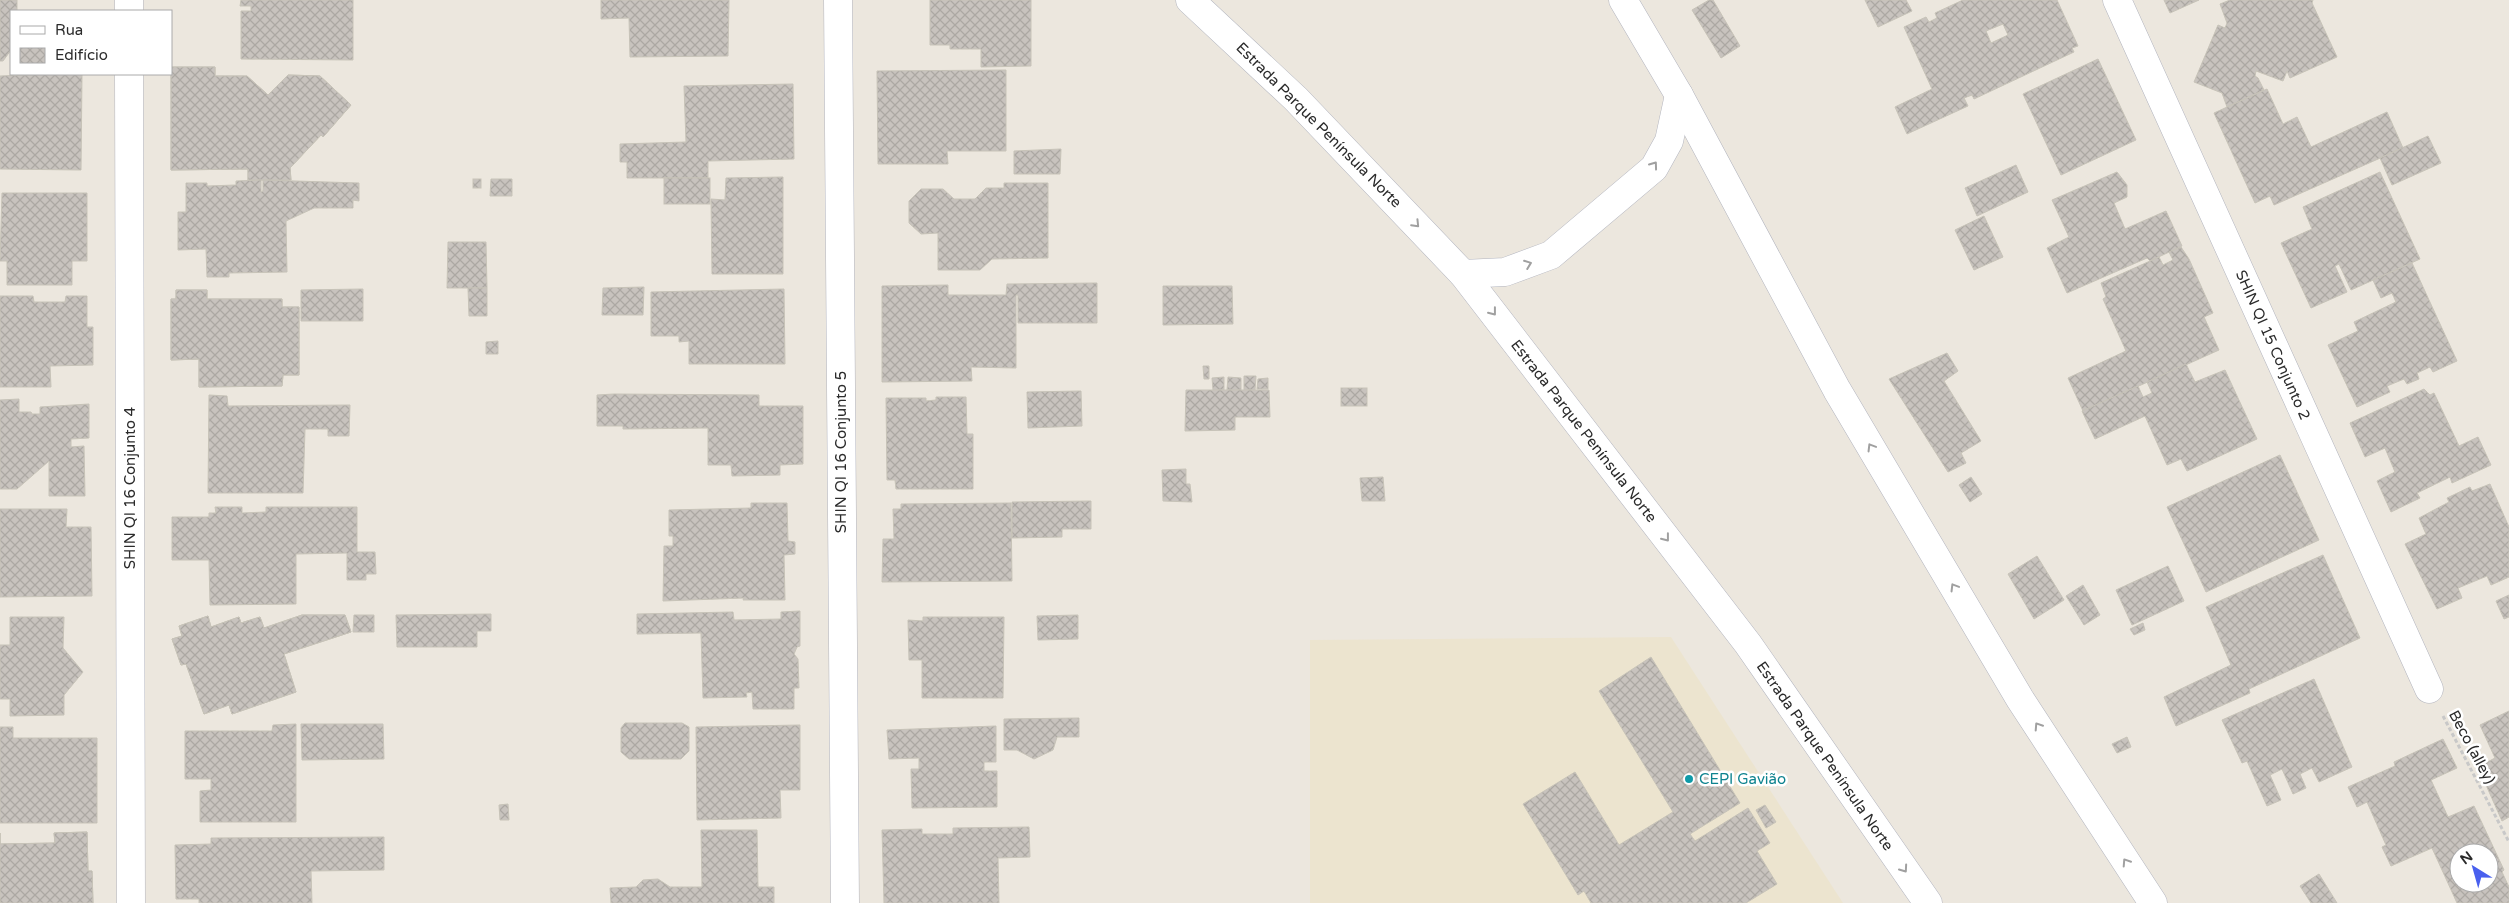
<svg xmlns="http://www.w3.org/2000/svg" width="2509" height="903" viewBox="0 0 2509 903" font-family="'Varela Round',sans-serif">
<defs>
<pattern id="building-cross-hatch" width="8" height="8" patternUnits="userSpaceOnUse" patternTransform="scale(1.25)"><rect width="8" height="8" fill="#c8c3be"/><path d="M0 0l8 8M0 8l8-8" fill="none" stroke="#aca8a3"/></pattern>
</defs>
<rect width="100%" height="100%" fill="#ece7de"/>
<path fill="#ece4cf" d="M1671,637L1843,903H1310V640Z"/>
<g fill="url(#building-cross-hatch)" stroke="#c7c3b8" fill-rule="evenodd">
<path d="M0,0H17V11H11V50L3,61H0Z"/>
<path d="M241,0H353V60L241,59V11H251V6H240Z"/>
<path d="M601,0H729L728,56L630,57L629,18L601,19Z"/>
<path d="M930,0H1031V66L981,67V49H950V45H930Z"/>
<path d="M1709,0H1713L1740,46L1721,58L1692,10Z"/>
<path d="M1865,0H1906L1912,11L1878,27Z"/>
<path d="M1963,0H2057L2078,46L2072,48L2074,52L1974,99L1972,95L1964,98L1968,106L1907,134L1895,107L1932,89L1904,27L1926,17L1929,22L1937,18L1935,13ZM2003,24L2008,35L1991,43L1986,31Z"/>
<path d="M2164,0H2199L2170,13Z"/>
<path d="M2230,0H2313L2312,3L2337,57L2290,78L2287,71L2283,81L2256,71L2255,76L2258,78L2264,90L2227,107L2222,93L2194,82L2218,25L2225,28L2227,23L2220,4Z"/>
<path d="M2098,59L2136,140L2061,175L2023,94Z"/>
<path d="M171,67H215V76H247L268,95L288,75L320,76L351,105L323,137L321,135L290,168L291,180H248V169L171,170ZM214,128H225V134H214Z"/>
<path d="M171,67H215V76H247L268,95L288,75L320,76L351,105L323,137L321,135L290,168L291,180H248V169L171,170Z"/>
<path d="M1006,70V151H947L948,164H878L877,71Z"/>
<path d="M46,74H82L81,170L0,169V76Z"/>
<path d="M793,84L794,159L708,161V178H627V162H620V144L686,142L684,86Z"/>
<path d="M2267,89L2283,124L2297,117L2311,147L2387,112L2403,148L2274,205L2270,196L2255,203L2214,113Z"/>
<path d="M2428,136L2441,163L2392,185L2380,158Z"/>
<path d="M1061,149L1060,174H1014V151Z"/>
<path d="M2016,165L2028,192L1977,216L1965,188Z"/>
<path d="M2117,172L2127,185V197L2114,203L2125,229L2166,211L2182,246L2150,261L2147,258L2067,293L2047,248L2069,237L2052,200Z"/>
<path d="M2380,172L2420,259L2351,290L2339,264L2335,266L2347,292L2311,308L2281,243L2312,229L2303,207Z"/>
<path d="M783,177V274H712L711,199L725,200L726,178Z"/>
<rect x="664" y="178" width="46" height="26"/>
<rect x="473" y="179" width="8" height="9"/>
<path d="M491,179H512V196H490Z"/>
<path d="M261,180V192L263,191V180L359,183V201L353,200V208H314L286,221L287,272L229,273V277H207L206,249L178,250V212H186V183H207V186L236,185V181Z"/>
<path d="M1004,183H1048V258L992,259L980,270H938V233L921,234L909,223V201L921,189H943L954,199H975L986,188H1004Z"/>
<path d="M2,193H87V261H72V285H7V261H0Z"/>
<path d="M1984,216L2003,257L1974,270L1955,230Z"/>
<path d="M448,242H486L487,288H447Z"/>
<path d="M2181,247L2189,259L2213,313L2204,317L2219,350L2083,411L2068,378L2126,351L2103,299L2106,297L2101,283L2159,257L2163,265L2173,260L2169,252Z"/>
<path d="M2412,263L2457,361L2433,372L2430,367L2417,373L2419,379L2407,384L2404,379L2387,386L2390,392L2357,407L2328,345L2358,331L2354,322L2396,302L2392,293L2381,298L2373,280Z"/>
<path d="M1095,283H1097V323H1018V295H1016V368L971,367L972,381L882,382V286L948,285V295H1006L1007,284Z"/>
<path d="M1163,286H1232L1233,324L1163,325Z"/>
<path d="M644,287L643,315H602L603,288Z"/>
<path d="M468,288H487V316H469Z"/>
<path d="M363,289V321H301V290Z"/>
<path d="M784,289L785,364H689V341L679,342V336H651V292Z"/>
<path d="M176,290H207V299H282V307H299V375H283L282,386L199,387V359L171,360V299H176ZM249,338V349H238V339Z"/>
<path d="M176,290H207V299H282V307H299V375H283L282,386L199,387V359L171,360V299H176Z"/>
<path d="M0,296H33L34,302H65L66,296H87V327H93V365L50,366L51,387H0Z"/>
<path d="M498,341V354H486V342Z"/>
<path d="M1947,353L1958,371L1944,381L1981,441L1961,453L1966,463L1948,472L1889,379Z"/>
<path d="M2186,364L2195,382L2225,370L2257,439L2187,471L2181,459L2167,465L2145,416L2095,439L2082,411L2138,386L2143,397L2152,393L2147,382Z"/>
<path d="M1203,366H1209V379H1204Z"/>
<path d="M1244,376H1256L1255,390H1244Z"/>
<path d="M1224,377V390H1213L1212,378Z"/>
<path d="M1228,377L1241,378V390H1227Z"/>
<path d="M1268,378V389H1257L1258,379Z"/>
<rect x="1341" y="388" width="26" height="18"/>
<path d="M2424,389L2430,395L2434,393L2459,446L2478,437L2491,465L2452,483L2450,477L2417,493L2420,498L2391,512L2377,481L2395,472L2385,448L2365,457L2350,423Z"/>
<path d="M1186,390H1269L1270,417H1235V430L1185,431Z"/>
<path d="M1081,391L1082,426L1028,428L1027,392Z"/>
<path d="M614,394L759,395V406H803V464L780,465V475L732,476L731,465H708V428L623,429V426H597V395Z"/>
<path d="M209,395L227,396L228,406L350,405L349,436H328V429H305L303,493H208Z"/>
<path d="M936,397H966L967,434H973V489H896L895,480H887L886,398H926V401L936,400Z"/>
<path d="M19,399V412H31L32,414H40V407L89,404V438L71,439V447L84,446L85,496H49V461L17,489H0V400Z"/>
<path d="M2280,455L2319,540L2206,592L2167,507Z"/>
<path d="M1186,469V484H1190L1192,502L1163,501L1162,470Z"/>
<path d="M1383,477L1385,501H1362L1360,478Z"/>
<path d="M1971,477L1982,494L1970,502L1959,485Z"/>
<path d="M2490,484L2509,527V577L2491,585L2487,576L2458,588L2462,598L2437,609L2405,544L2426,534L2419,518L2449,502L2447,498L2470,487L2472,491Z"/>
<path d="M1091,501V529H1062V537L1012,538V502Z"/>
<path d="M751,503H787L788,541L795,542V554L784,555L785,600H743L744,598L663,601L664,546H673V536H669V510L751,508Z"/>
<path d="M1011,503L1012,581L882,582L883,539H894L893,509H901V504Z"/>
<path d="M215,507H242V513L266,512V507H357V552H375L376,574H366V580H347V553L296,554V604L210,605L209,560H172V517H209V513H216Z"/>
<path d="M0,509H67L66,527H91L92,596L0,597Z"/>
<path d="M2323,555L2360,638L2249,689L2250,693L2176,726L2164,697L2231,665L2206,607Z"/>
<path d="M2037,556L2064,600L2034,619L2008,574Z"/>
<path d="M2168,566L2184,601L2132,625L2116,590Z"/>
<path d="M2083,585L2100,615L2084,625L2066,596Z"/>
<path d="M2509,595V617L2504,619L2496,601Z"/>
<path d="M800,611V646L797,647L794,654L798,659L799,688H794V709H753L752,692L746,693L747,697L703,698L701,633L637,634V614L733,612L734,620L781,619V612Z"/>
<path d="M491,614V631H477V647H397L396,615Z"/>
<path d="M302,615H345L351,632L284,654L296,692L232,714L229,705L204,714L186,664L181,665L172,639L182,636L179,626L208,616L211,627L239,617L241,623L260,617L264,628ZM244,646L249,661L222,670L217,656Z"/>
<path d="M302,615H345L351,632L284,654L296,692L232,714L229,705L204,714L186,664L181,665L172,639L182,636L179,626L208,616L211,627L239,617L241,623L260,617L264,628Z"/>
<path d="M354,615H374V632H353Z"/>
<path d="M1078,615V639L1038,640L1037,616Z"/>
<path d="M10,617H64L63,648L83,672L64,695V715L10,716V699H0V645H10Z"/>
<path d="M923,617H1004L1003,698H922V660H909L908,620L923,621Z"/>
<path d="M2143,623L2145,630L2134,635L2130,629Z"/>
<path d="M1651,657L1740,803L1690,834L1695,841L1748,808L1770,843L1757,851L1777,884L1746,903H1591L1584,891L1578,895L1523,804L1575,772L1619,845L1673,812L1599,691Z"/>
<path d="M2314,679L2352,767L2319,782L2312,768L2300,774L2306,788L2293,794L2282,769L2270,775L2281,800L2267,806L2247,761L2242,763L2222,720Z"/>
<path d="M2509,711V817L2502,821L2478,767L2495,758L2480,725Z"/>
<path d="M1079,718V737H1057L1053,750L1034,759L1017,750H1004V719Z"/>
<path d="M625,723H682L689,727V751L681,759H629L621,752V728Z"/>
<path d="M296,724V822H200V791L211,790V779H185V731H272L273,725Z"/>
<path d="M301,724H383L384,759L302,760Z"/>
<path d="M800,725V790H780L781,818L697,820L696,727Z"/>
<path d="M996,726V762H984V771H997V807L912,808L911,769H919V758L889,759L887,730Z"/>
<path d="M0,727H13V738H97V823H0Z"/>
<path d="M2127,737L2131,747L2117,753L2112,744Z"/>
<path d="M2443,739L2457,768L2431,780L2448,817L2474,806L2504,870L2502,872L2509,887V903H2457L2432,848L2391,866L2382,847L2386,845L2367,802L2357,807L2348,787L2395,766L2394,762ZM2459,853H2489V883H2459Z"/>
<path d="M508,804L509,820H500L499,805Z"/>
<path d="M1765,805L1776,822L1766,828L1756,810Z"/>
<path d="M1029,827L1030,857L998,858L999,903H884L882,830L922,829V834H953V828Z"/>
<path d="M701,830H757L758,887H774V903H611L610,888L636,887L643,880L658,879L670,887H702Z"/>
<path d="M87,832L88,871H92L93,903H0V833V844L55,843L54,833Z"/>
<path d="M87,832L88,871H92L93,903H0V833V844L55,843L54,833Z"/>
<path d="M384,837V870L311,871L312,903H199V899H176L175,845L211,844V838Z"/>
<path d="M2319,874L2337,903H2311L2300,886Z"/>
</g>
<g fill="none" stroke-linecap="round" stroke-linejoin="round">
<g stroke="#b2b4be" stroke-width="29">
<g id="minor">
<path d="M129,0V11"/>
<path d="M838,0L845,903"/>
<path d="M2117,0L2429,689"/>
<path d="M129,74L131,903"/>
</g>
</g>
<g stroke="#b2b4be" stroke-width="29">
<g id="secondary">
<path d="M1190,0L1296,99L1463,274L1748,644L1928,903"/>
<path d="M1623,0L1679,95L1837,390L2020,699L2153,903"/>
<path d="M1463,274L1505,272L1551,255L1654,168L1669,141L1679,95"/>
</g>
</g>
<path stroke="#c8c8c8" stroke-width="3" stroke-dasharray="4 2.5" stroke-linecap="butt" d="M2443,716L2509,842"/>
<use href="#minor" stroke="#fff" stroke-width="28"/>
<use href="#secondary" stroke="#fff" stroke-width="28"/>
</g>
<defs><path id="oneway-chevron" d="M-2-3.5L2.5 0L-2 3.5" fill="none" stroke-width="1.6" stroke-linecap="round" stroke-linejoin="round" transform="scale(1.25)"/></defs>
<g stroke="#a0a0a0">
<use href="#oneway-chevron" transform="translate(1654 165) rotate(-54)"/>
<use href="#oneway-chevron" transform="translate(1416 224) rotate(46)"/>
<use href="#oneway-chevron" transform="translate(1528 264) rotate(-21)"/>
<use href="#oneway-chevron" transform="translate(1493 312) rotate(52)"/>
<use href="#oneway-chevron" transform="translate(1871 447) rotate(-121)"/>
<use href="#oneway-chevron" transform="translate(1666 538) rotate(52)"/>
<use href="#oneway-chevron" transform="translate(1954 587) rotate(-121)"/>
<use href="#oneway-chevron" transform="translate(2038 726) rotate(-123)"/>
<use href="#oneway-chevron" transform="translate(2126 862) rotate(-123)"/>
<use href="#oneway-chevron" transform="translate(1904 869) rotate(55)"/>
</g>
<circle fill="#0f9aa8" stroke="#fff" stroke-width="2" cx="1689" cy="779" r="5"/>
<g text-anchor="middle" stroke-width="5" stroke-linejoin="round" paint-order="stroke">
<g font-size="15" fill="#2b2b2b" stroke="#fff">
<text transform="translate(1319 125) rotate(45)" y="5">Estrada Parque Península Norte</text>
<text transform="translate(2273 345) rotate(66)" y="5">SHIN QI 15 Conjunto 2</text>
<text transform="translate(1584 431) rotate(52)" y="5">Estrada Parque Península Norte</text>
<text transform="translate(841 452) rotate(-90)" y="5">SHIN QI 16 Conjunto 5</text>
<text transform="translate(130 488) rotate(-90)" y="5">SHIN QI 16 Conjunto 4</text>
<text transform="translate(2472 747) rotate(62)" y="5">Beco (alley)</text>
<text transform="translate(1825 756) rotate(55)" y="5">Estrada Parque Península Norte</text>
</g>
<g font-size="15" fill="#0d838f" stroke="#fff" text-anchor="start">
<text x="1699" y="784">CEPI Gavião</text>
</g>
</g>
<rect x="10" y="10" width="162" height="65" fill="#ffffff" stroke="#aaaaaa"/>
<rect x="20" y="26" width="25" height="8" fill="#ffffff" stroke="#aaaaaa"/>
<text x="55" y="35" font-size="15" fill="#2b2b2b">Rua</text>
<rect x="20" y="48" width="25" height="15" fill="url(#building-cross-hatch)" stroke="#aaaaaa"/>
<text x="55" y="60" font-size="15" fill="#2b2b2b">Edifício</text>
<g transform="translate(2474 868) rotate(323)"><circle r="24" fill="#ffffff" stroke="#aaaaaa"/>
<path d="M0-4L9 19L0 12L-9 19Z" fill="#4960ee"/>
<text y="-8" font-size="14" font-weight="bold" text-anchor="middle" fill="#2b2b2b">N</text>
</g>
</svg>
